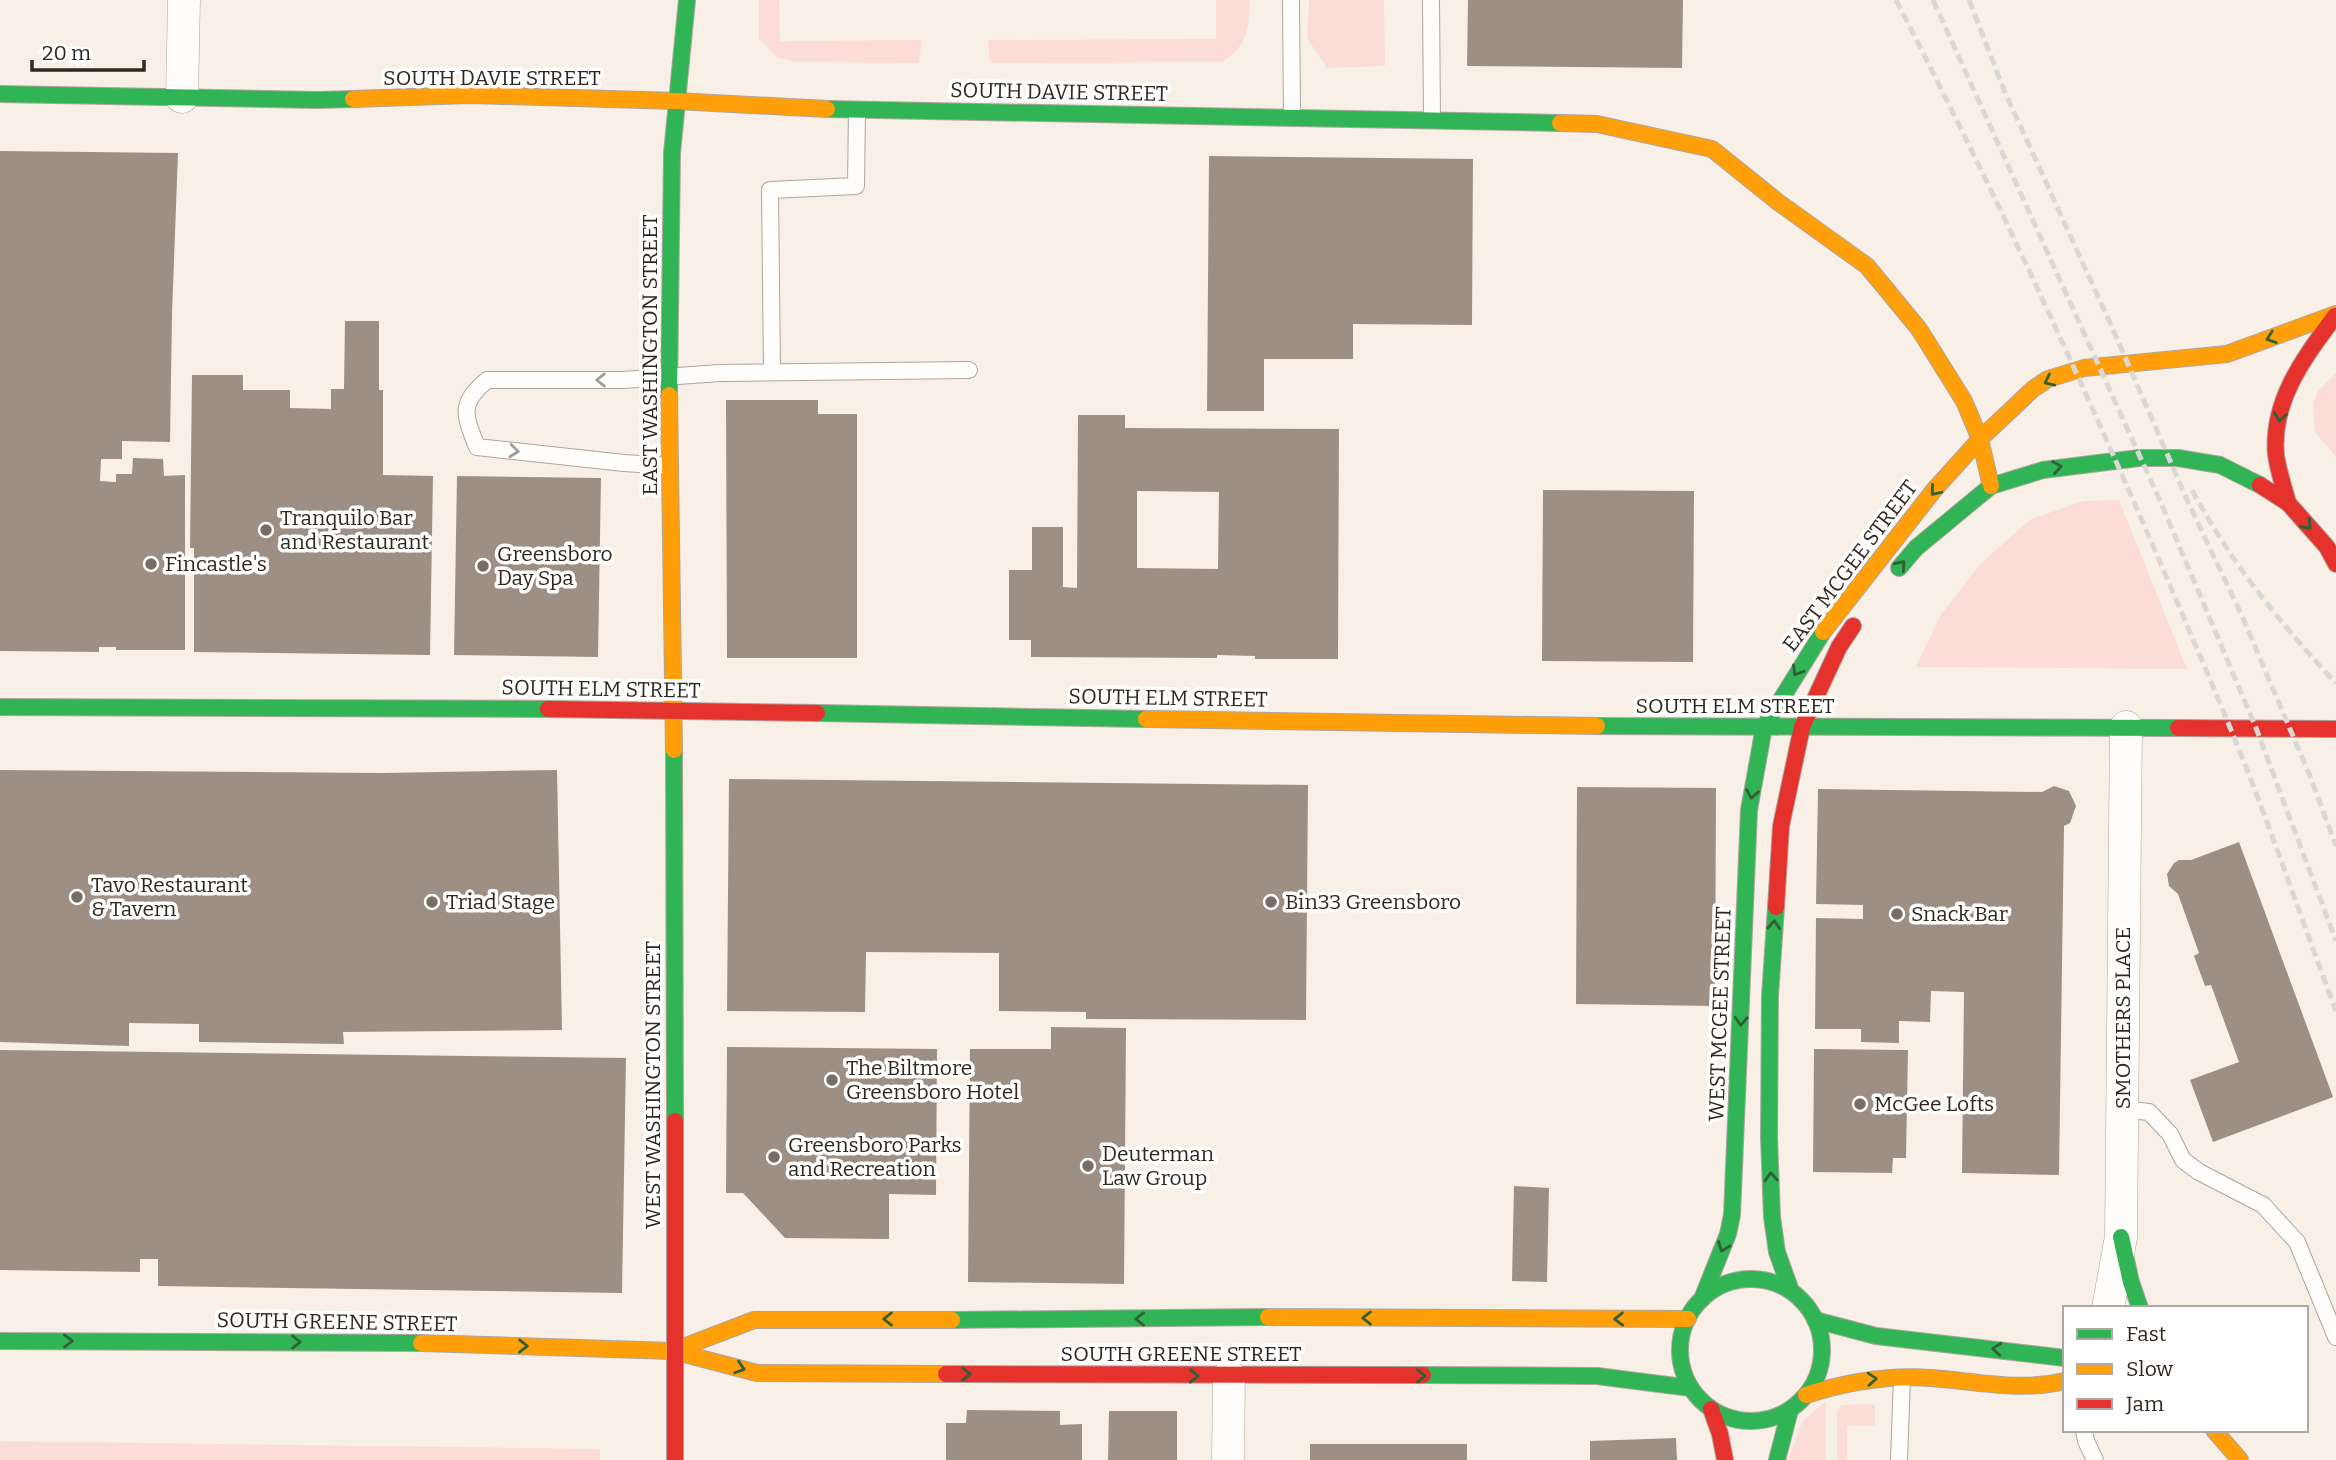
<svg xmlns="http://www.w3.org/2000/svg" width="2336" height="1460" viewBox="0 0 2336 1460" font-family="Bitter,serif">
<rect width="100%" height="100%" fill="#f8f0e7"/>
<g fill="#fbdcd6">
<path d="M759,0H779L780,41L922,40L919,63L797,62L778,58L759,39Z"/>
<path d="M1216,0H1250C1249,29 1248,45 1222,62L990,63L988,40L1216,39Z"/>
<path d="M1309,0H1384L1385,66L1327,68L1307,38Z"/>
<path d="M2336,373V457L2315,432L2313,404L2318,391Z"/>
<path d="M2119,500L2187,669L1916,667L1940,616L1980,564L2031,519L2084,501Z"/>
<path d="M1826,1401V1460H1788L1803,1421Z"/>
<path d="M1865,1404L1875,1405V1426H1847V1460H1837V1411L1842,1405Z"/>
<path d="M0,1441L600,1449V1460H0Z"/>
</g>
<g fill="#9e8f84" fill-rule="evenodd">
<path d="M1468,0H1683L1682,68L1467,66Z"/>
<path d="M0,151L178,153L172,314L170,442L122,441V459H101L100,481L116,482V474H132L133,458L163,459L164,476L185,475V650H116V647H99V652L0,651Z"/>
<path d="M1209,156L1473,159L1472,325L1353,324V359H1264V411H1207Z"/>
<path d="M345,321H379V390H383V475L433,476L430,655L194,652V548H190L192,375H243V390H290V408L331,409V389H344Z"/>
<path d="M726,400H818V414H857V658H727Z"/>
<path d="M1078,415H1125V428L1339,429L1338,659H1255V656L1217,655V658L1031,657V640H1009V570H1032V527H1063V587L1077,588ZM1137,491L1219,492L1218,569L1137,568Z"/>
<path d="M457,476L601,478L598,657L454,655Z"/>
<path d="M1543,490L1694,491L1693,662L1542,661Z"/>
<path d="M0,770L383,773L557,770L562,1030L343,1032L344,1044L199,1042V1024L129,1023V1046L0,1042Z"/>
<path d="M729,779L1308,785L1306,1020L1086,1019V1012L999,1011V953L866,952L865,1012L727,1011Z"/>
<path d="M2054,786L2069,791L2076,806L2070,823L2064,826L2059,1175L1962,1173L1964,992L1931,991L1930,1022L1899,1021V1043L1861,1042V1029H1815L1816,918L1863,919V905L1816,904L1818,789L2042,792Z"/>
<path d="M1577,787L1716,788L1715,1006L1576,1004Z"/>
<path d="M2239,842L2333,1097L2213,1142L2190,1080L2239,1062L2211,985L2205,986L2194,956L2199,953L2178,894L2169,886L2167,874L2174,863L2179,860H2191Z"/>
<path d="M1051,1027L1126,1028L1124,1284L968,1282L970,1049H1051Z"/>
<path d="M727,1047L937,1049L936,1195L889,1194V1239L785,1238L743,1193H726Z"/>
<path d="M1814,1049L1908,1050L1906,1158H1893L1892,1173L1813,1172Z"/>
<path d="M0,1050L626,1058L622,1293L158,1286V1259H140V1272L0,1270Z"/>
<path d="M1514,1186L1549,1188L1547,1282L1512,1281Z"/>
<path d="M967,1410L1060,1411V1425L1082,1424V1460H946V1423H966Z"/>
<path d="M1109,1411H1177V1460H1108Z"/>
<path d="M1676,1438L1677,1460H1590V1441Z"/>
<rect x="1310" y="1444" width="157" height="16"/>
</g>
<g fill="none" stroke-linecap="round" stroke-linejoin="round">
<g stroke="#ada59d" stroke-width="18">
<g id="lane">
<path d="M1291,0L1292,118"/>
<path d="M1431,0L1432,120"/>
<path d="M772,372L770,190L856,186L857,110"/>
<path d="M670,466L624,463L477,447C464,414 459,404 487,380H623L719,373L969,370"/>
<path d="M2122,1109L2149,1112L2170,1134L2183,1160L2199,1172L2263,1205L2297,1242L2336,1337"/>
<path d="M2084,1430L2086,1441L2095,1460"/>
<path d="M1899,1460L1902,1378"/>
</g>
</g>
<g stroke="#ada59d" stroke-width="33">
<g id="street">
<path d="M182,97L184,0"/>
<path d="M2108,1308L2121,1237L2126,727"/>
<path d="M1228,1460L1229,1376"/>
</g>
</g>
<g stroke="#ada59d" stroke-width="18">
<g id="fast">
<path d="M0,94L317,100L353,99"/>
<path d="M827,109L1560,123"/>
<path d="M669,395L672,153L687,0"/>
<path d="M1899,568L1916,548L1991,486L2043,470L2139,458H2178L2220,465L2260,485"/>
<path d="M0,707L548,709"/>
<path d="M817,713L1146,719"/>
<path d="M1597,726L2178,728"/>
<path d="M674,750L675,1121"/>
<path d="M1776,907L1770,996L1769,1137L1772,1217L1777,1252L1791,1291"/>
<path d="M2121,1237L2131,1282L2140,1308"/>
<circle cx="1751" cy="1350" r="71"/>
<path d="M1702,1299L1728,1234L1732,1215L1749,810L1764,727L1823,632"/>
<path d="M952,1320L1268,1317"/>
<path d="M1815,1320L1876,1336L2065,1358"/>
<path d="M0,1341L421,1343"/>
<path d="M1423,1375L1597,1376L1691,1388"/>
<path d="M1777,1460L1790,1410"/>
</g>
</g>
<g stroke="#ada59d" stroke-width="18">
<g id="slow">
<path d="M353,99L470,95L676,101L827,109"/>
<path d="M1560,123L1597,124L1712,149L1778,202L1867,266L1919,329L1964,401L1980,439L1991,486"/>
<path d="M669,395L674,750"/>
<path d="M1823,632L1934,490L1980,439L2033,389L2048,379L2084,368L2227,354L2336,314"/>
<path d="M1146,719L1597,726"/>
<path d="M1268,1317L1688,1319"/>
<path d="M421,1343L673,1351L757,1373L946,1374"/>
<path d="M673,1351L754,1320H952"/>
<path d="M1806,1395C1847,1382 1887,1375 1930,1378C1976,1381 2019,1392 2065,1381"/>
<path d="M2214,1430L2240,1460"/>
</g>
</g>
<g stroke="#ada59d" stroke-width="18">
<g id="jam">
<path d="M2260,485L2288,503L2327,547L2336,564"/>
<path d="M2288,503C2284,487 2278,471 2276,455C2271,400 2305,357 2335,316"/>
<path d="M548,709L817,713"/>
<path d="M2178,728L2336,729"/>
<path d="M1776,907L1781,826L1802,727L1839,647L1853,626"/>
<path d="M675,1121V1460"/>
<path d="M946,1374L1423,1375"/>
<path d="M1711,1409L1720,1434L1725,1460"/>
</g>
</g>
<use href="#lane" stroke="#fefdfb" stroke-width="16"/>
<use href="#street" stroke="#fefdfb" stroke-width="32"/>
<use href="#fast" stroke="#30b455" stroke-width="16"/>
<use href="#slow" stroke="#ff9f0a" stroke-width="16"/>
<use href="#jam" stroke="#e5322d" stroke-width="16"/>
<g stroke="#dad8d5" stroke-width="5" stroke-dasharray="10 5" stroke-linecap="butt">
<path d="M1896,0C2018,236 2127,480 2229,725C2268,819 2300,916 2336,1011"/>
<path d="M1933,0L2161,503L2256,728L2336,941"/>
<path d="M1969,0L2004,90L2111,325L2188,502L2242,616L2310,776L2336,846"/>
<path d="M2192,490C2230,561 2281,625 2336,683"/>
</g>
</g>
<defs><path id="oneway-chevron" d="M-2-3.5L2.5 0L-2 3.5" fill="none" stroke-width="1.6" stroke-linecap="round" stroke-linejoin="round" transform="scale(1.75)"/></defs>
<g stroke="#306034">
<use href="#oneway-chevron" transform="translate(2271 338) rotate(161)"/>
<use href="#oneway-chevron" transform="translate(2049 381) rotate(155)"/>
<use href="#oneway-chevron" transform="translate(2280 417) rotate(99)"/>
<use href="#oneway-chevron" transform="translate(2057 467) rotate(-10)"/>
<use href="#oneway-chevron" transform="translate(1935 491) rotate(130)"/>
<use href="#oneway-chevron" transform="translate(2307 525) rotate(48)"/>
<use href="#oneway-chevron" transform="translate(1901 565) rotate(-49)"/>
<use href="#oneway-chevron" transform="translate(1797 671) rotate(121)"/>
<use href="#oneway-chevron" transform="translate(1752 794) rotate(100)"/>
<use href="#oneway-chevron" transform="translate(1774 925) rotate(-86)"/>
<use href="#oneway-chevron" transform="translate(1741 1021) rotate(92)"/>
<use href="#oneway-chevron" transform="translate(1771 1177) rotate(-93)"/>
<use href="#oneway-chevron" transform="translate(1723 1247) rotate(111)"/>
<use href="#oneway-chevron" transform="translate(1367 1318) rotate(-180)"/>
<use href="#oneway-chevron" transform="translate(888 1319) rotate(180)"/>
<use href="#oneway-chevron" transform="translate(1140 1319) rotate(180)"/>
<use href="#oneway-chevron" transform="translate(1619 1319) rotate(179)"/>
<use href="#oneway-chevron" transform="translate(68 1341)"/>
<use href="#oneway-chevron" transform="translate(296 1342)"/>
<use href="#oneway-chevron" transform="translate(523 1346) rotate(1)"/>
<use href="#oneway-chevron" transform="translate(1997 1349) rotate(-175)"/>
<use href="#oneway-chevron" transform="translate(740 1368) rotate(18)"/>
<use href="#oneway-chevron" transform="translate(966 1374)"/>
<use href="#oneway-chevron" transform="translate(1194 1376) rotate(1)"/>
<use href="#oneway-chevron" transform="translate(1421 1376)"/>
<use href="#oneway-chevron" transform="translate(1872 1379) rotate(-4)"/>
</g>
<g stroke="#a19d98">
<use href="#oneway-chevron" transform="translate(601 380) rotate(180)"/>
<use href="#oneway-chevron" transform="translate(514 451) rotate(6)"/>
</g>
<g fill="#766e64" stroke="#fff" stroke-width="2.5">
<circle cx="266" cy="530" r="7"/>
<circle cx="151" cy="564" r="7"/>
<circle cx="483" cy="566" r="7"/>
<circle cx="77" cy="897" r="7"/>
<circle cx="432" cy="902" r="7"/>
<circle cx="1271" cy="902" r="7"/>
<circle cx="1897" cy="914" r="7"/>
<circle cx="832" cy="1080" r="7"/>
<circle cx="1860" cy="1104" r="7"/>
<circle cx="774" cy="1157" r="7"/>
<circle cx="1088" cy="1166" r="7"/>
</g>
<g text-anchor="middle" stroke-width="7" stroke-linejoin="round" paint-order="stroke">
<g font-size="21" fill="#30281e" stroke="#fff">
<text x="492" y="85">SOUTH DAVIE STREET</text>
<text transform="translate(1059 92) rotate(1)" y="7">SOUTH DAVIE STREET</text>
<text transform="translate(650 355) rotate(-90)" y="7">EAST WASHINGTON STREET</text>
<text transform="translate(1850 566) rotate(-53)" y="7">EAST MCGEE STREET</text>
<text transform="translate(601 689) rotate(1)" y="7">SOUTH ELM STREET</text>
<text transform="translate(1168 698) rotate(1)" y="7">SOUTH ELM STREET</text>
<text x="1735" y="713">SOUTH ELM STREET</text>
<text transform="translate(1720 1014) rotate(-88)" y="7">WEST MCGEE STREET</text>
<text transform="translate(2123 1018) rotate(-90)" y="7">SMOTHERS PLACE</text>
<text transform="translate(653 1085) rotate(-90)" y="7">WEST WASHINGTON STREET</text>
<text transform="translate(337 1322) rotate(1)" y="7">SOUTH GREENE STREET</text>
<text x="1181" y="1361">SOUTH GREENE STREET</text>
</g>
<g font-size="21" fill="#30281e" stroke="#fff" text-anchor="start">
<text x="280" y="525">Tranquilo Bar<tspan x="280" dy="24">and Restaurant</tspan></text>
<text x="497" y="561">Greensboro<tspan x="497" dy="24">Day Spa</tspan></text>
<text x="165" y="571">Fincastle's</text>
<text x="91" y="892">Tavo Restaurant<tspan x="91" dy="24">&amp; Tavern</tspan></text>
<text x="446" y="909">Triad Stage</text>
<text x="1285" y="909">Bin33 Greensboro</text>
<text x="1911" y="921">Snack Bar</text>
<text x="846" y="1075">The Biltmore<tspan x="846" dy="24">Greensboro Hotel</tspan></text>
<text x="1874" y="1111">McGee Lofts</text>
<text x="788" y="1152">Greensboro Parks<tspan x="788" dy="24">and Recreation</tspan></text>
<text x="1102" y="1161">Deuterman<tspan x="1102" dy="24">Law Group</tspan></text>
</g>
</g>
<rect x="2063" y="1306" width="245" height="126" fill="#ffffff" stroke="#aca9a5" stroke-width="2"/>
<rect x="2077" y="1329" width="35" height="10" fill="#30b455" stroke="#aca9a5" stroke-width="2"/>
<text x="2126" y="1341" font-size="21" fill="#30281e">Fast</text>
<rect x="2077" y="1364" width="35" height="10" fill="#ff9f0a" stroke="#aca9a5" stroke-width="2"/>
<text x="2126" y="1376" font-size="21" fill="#30281e">Slow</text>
<rect x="2077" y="1399" width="35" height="10" fill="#e5322d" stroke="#aca9a5" stroke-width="2"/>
<text x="2126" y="1411" font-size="21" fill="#30281e">Jam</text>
<path d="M32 60v10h112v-10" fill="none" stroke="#30281e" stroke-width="3.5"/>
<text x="42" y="60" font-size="21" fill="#30281e" stroke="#ffffff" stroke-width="5" paint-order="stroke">20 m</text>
</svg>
